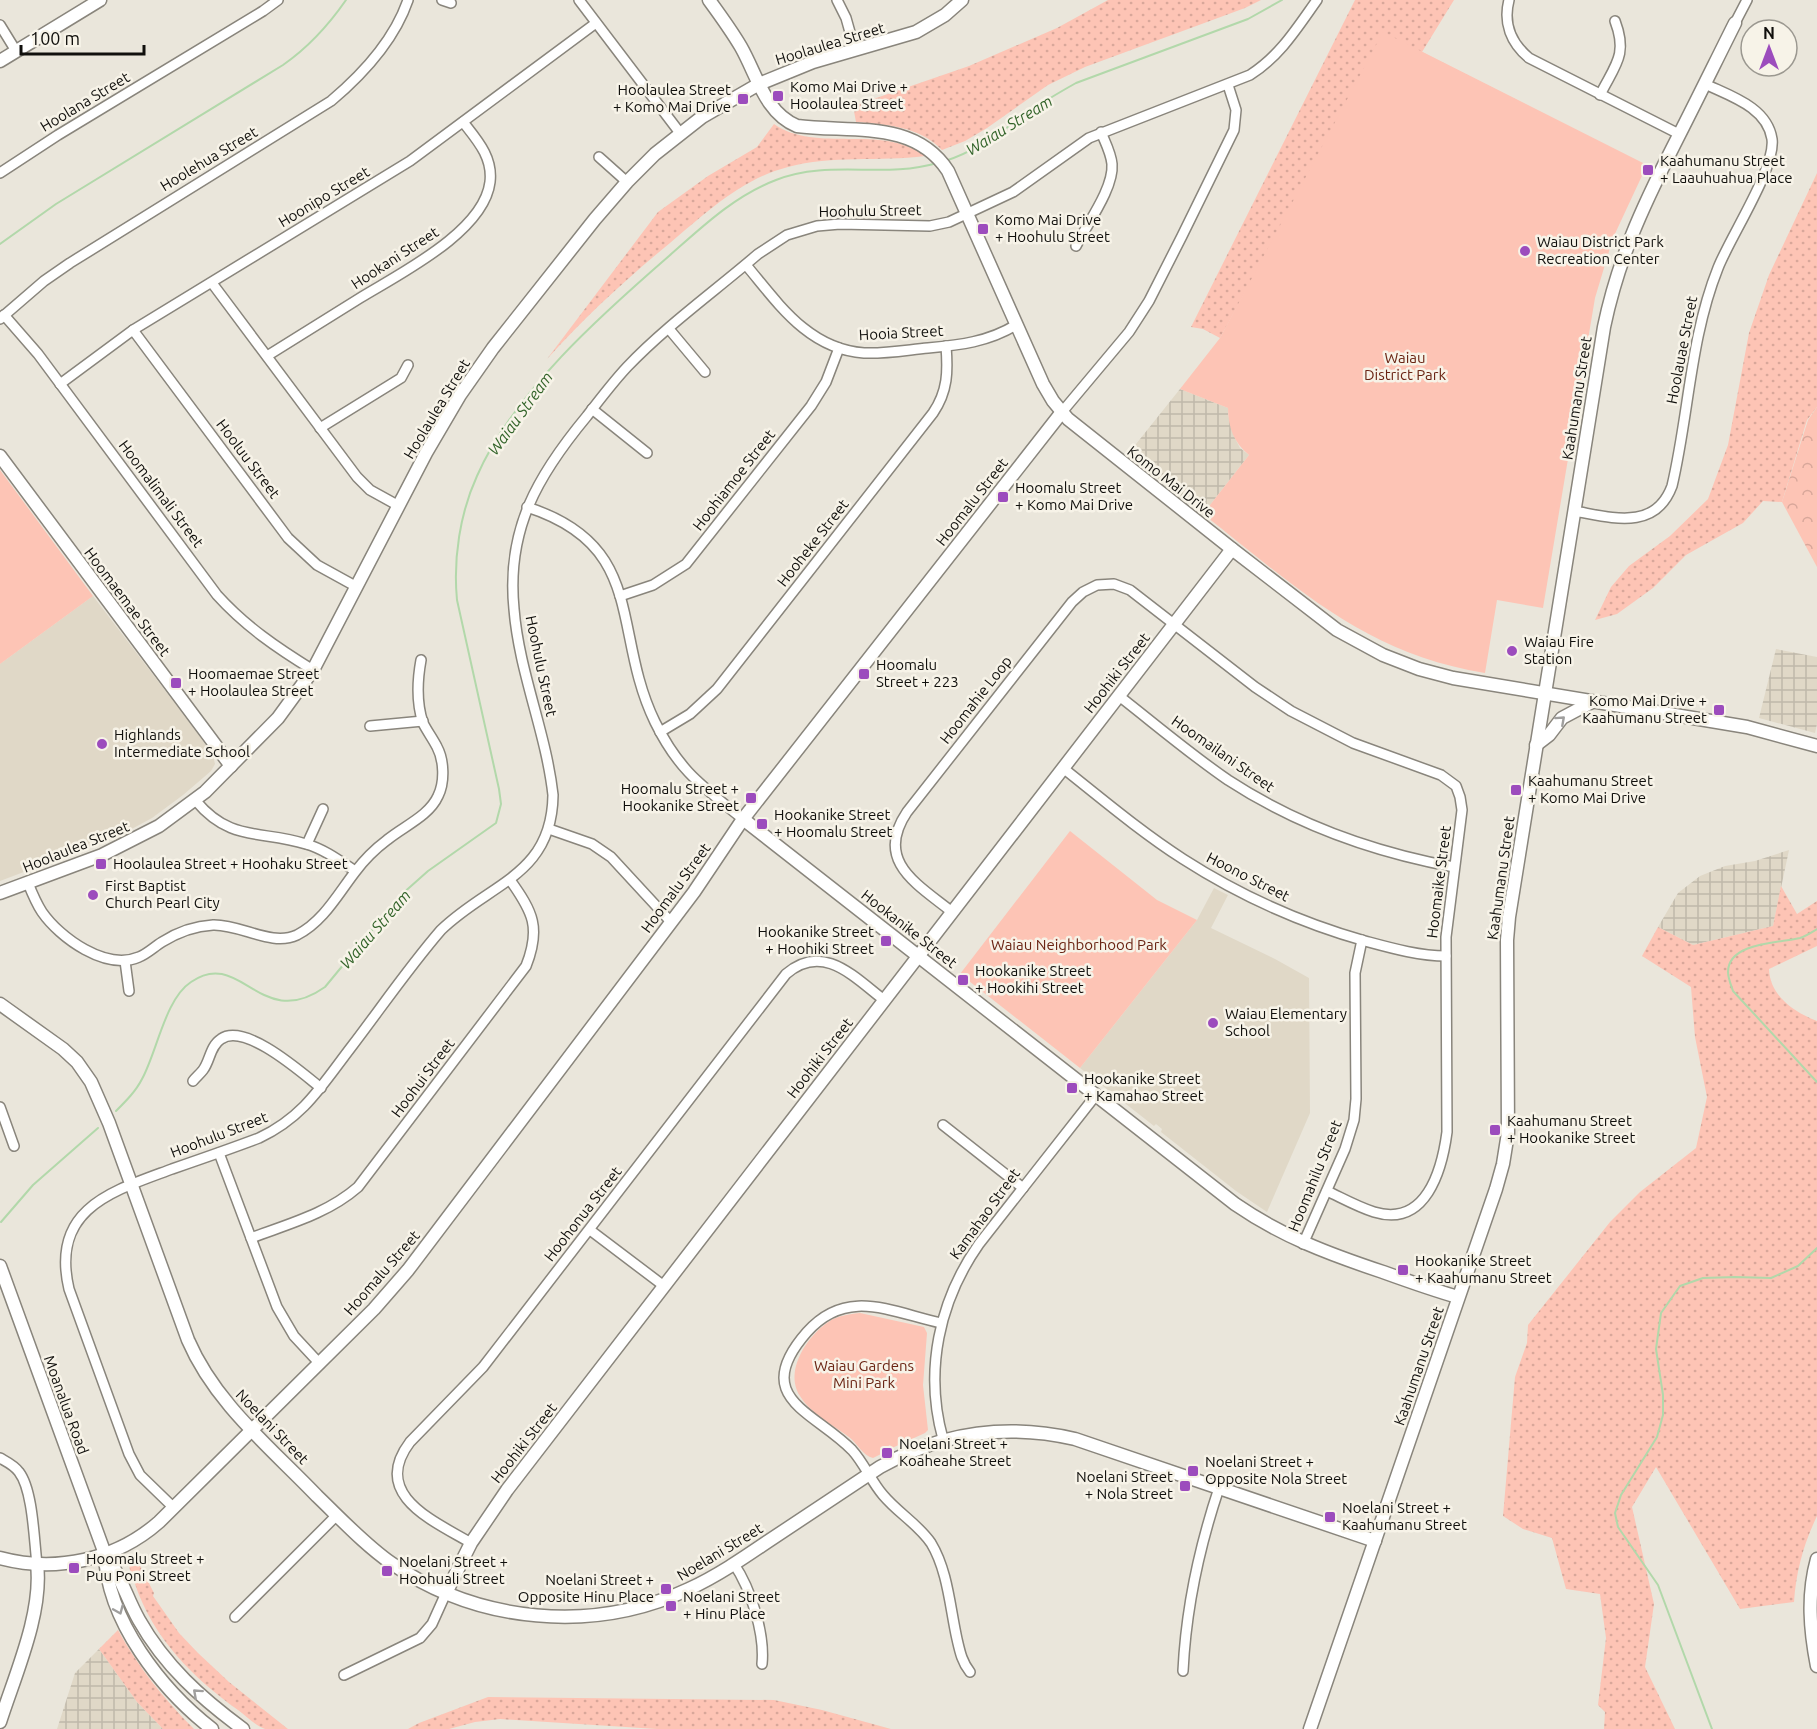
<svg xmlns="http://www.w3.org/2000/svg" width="1817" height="1729" viewBox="0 0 1817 1729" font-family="Ubuntu,sans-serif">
<defs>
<pattern id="industrial-grid" width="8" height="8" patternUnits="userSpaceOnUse" patternTransform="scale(1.5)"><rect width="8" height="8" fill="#e0d8c7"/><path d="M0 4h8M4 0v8" fill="none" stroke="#bfb8aa"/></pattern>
<pattern id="grass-dots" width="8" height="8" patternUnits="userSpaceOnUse" patternTransform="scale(1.5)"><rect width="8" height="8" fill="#fdc4b5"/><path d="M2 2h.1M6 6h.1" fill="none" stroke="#d8a79a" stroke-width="1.8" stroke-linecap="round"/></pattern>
<pattern id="forest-crowns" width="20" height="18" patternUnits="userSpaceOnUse" patternTransform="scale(1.5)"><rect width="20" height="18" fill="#fdc4b5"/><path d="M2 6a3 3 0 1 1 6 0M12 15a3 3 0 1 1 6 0" fill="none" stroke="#d8a79a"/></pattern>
</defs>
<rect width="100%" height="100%" fill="#eae6db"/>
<g fill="#e0d8c7">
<path d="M93,596L196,731L213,756L215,764L211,771L183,795L152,818L128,831L106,841L0,881V664Z"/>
<path d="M1214,888L1228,895L1211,928L1275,959L1309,978L1310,1113L1267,1212L1236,1191L1161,1132L1162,1129L1156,1124L1154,1126L1080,1068L1197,920Z"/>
</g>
<g fill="url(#industrial-grid)">
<path d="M1180,389L1228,408V415L1235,438L1240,448L1249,455L1203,514L1128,454Z"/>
<path d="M1776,649L1817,657V724L1815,733L1759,718Z"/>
<path d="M1789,850L1773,926L1693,945L1658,927L1678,893L1700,876L1725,866L1755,861Z"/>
<path d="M99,1649L137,1702L163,1729H57L75,1673Z"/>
</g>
<g fill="url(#grass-dots)">
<path d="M1108,0H1261L1245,8L1085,67L1048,85L987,128L965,141L942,150C919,126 888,125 856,122L853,106L969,66L1057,28Z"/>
<path d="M1355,0H1454L1422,52L1556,120L1254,276L1220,338L1203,329L1191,327Z"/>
<path d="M774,124C817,154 881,123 925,156C879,162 832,155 788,167C741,179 706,213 670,243C626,279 585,317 547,359L658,212L708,176L757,147Z"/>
<path d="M1817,173V407L1807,420L1782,502L1763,501L1743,523L1686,555L1653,588L1617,614L1595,620L1611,587L1629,566L1670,536L1708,499L1728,445L1749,333L1769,275Z"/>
<path d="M1781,886L1797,914L1817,901V946L1769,969C1770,996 1794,1012 1817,1021V1516C1804,1543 1796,1571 1794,1602L1740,1609L1656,1467L1632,1507L1654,1604L1645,1667L1675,1729H1604L1605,1712L1598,1705L1606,1638L1600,1594L1566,1589L1552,1538L1523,1529L1503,1516L1515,1377L1527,1343L1528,1325L1610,1222L1640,1192L1696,1148L1707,1097L1695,1037L1691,987L1642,956L1658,927L1693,945L1773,926Z"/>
<path d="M134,1554L154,1593L153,1596L179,1633L198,1653L229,1682L288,1729C281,1729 271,1729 265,1729C256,1726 246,1716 238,1710C193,1678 153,1638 135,1584C131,1574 125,1562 134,1554Z"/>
<path d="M118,1630C138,1667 164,1699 194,1729H163L137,1702L99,1649Z"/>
<path d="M488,1697L774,1700L822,1710L891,1729H657L500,1719L475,1722L449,1729H408L419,1723Z"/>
</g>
<path fill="url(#forest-crowns)" d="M1817,407V567L1782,502L1808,420Z"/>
<g fill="#fdc4b5">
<path d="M1383,32L1647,165L1613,238L1595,298L1543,608L1497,600L1485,673C1365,654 1295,586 1203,514L1249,455C1234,443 1228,427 1228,408L1180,389L1220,338Z"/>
<path d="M0,470L93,596L0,664Z"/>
<path d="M1070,831L1157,900L1197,920L1080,1068L960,974Z"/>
<path d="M860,1313L924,1327L927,1333L923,1385L928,1430L925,1433L892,1448L890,1445L885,1448L887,1451L873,1458C863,1456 857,1443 849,1437C833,1425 811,1414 800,1396C783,1369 810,1332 833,1319C842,1315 851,1314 860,1313Z"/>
</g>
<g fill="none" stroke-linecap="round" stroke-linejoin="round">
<g stroke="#b2d8aa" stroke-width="2">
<path d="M945,161C977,151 1002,131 1029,112C1044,101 1060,92 1076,83L1248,19L1282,0"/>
<path d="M0,244L56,204L283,65C309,47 328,26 346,0"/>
<path d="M1817,929C1812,932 1806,936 1800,938C1780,943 1728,942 1728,972C1728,978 1731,985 1733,991L1817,1082"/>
<path d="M116,1111C126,1101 136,1091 142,1079C157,1052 165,999 191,982C241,947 260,1033 325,987L401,895L428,871L496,823L501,804L499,789L457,600C453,559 460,513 477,476C514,392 601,315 669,256C702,227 734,196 776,180C829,159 884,179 937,163"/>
<path d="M1,1222L33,1185L98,1128"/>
<path d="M1712,1729L1658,1585L1618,1527L1615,1513L1621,1495L1657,1437L1663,1415V1395L1656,1349L1661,1313L1680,1286L1703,1278L1735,1277L1771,1278L1798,1266L1817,1248"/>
</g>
<g stroke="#89857c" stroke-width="12">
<g id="street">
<path d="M442,0L451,3"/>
<path d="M579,0L680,133"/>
<path d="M837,0L846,18L855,50"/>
<path d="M1509,0C1503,23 1511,43 1529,58L1679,134"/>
<path d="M1735,23L1747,0"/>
<path d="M0,25L16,51"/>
<path d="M1600,95C1615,65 1628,55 1615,21"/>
<path d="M599,157L627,182"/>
<path d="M0,173L58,135L263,11L278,0"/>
<path d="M1076,246C1087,224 1114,188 1112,164C1111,153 1105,142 1101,132"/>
<path d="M746,265C778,303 808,349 864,353C885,354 907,350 928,348C960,345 988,342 1016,325"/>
<path d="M212,283L357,477L370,490L399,506"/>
<path d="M4,315L38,354L217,595C245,626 277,648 313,670"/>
<path d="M0,319L44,281L70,263L331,101C363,74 394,41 408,0"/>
<path d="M669,329L705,372"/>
<path d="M133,330L288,538L317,565L357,587"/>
<path d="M267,356C298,337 329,317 360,298C399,274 484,232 490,182C493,157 477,140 463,122"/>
<path d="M60,384L133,330L410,161L596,23"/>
<path d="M592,409L647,453"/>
<path d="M1062,412L1129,332L1149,301L1182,236L1234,130L1236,110L1228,85"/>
<path d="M320,428L401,378L408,365"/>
<path d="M527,507C648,546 611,632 655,722C679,771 702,786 743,819"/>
<path d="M1574,511C1610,517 1655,532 1672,486C1689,414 1690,338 1718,268C1730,237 1776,168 1772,139C1767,107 1730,96 1705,84"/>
<path d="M620,596L653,585L686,564L811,406L826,382L839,348"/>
<path d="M1119,696C1155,724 1190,754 1228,780C1297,825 1373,852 1454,867"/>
<path d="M370,726L423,721"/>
<path d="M660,732L690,714L717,689L933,413C948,391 948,371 946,346"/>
<path d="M1063,768C1102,799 1141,832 1183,859C1239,895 1301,923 1365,941C1391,948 1419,956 1446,956"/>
<path d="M196,801C230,842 261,830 306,844C324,849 340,861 355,871"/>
<path d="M549,829L592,844L611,857L671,922"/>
<path d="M307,844L323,809"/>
<path d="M28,883C32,893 36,903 42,912C60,938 106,971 139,957C147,954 154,947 162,942C178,932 194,926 213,925C241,924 271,947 297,935C323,922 338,894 355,872C364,860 375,849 387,840C404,826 429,816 438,796C445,782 444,760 437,747C433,739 427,731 423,723C416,702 417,682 421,660"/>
<path d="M952,912C917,884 874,861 907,812L1072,602L1083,592L1097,585L1114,584L1130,590L1255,687L1291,711L1353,743L1441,775L1456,786L1460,797L1462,810L1446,937L1447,1132C1442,1170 1426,1228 1374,1212C1358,1207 1342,1198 1327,1191"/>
<path d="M125,961L129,991"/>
<path d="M193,1081C196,1077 200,1074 203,1070C210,1061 210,1046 221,1039C245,1022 302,1073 321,1088"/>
<path d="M0,1107L14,1146"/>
<path d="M943,1125L1023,1188"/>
<path d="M219,1153L277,1307L294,1336L320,1364"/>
<path d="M590,1230L664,1286"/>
<path d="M251,1238C288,1224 327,1214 358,1187L526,966C541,928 533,912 510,880"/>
<path d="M1303,1244L1345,1149L1354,1120L1356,1099L1355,973L1362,940"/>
<path d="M941,1323C891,1312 847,1287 807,1332C749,1398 814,1411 852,1450C864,1463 871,1481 883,1495C898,1513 918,1524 931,1543C948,1571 950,1608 957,1639C960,1652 962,1662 970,1672"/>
<path d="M943,1439C924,1371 939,1301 979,1244L1096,1095"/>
<path d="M0,1458C7,1462 14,1465 19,1472C33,1490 34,1540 37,1564"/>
<path d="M174,1508L140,1475L129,1454L69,1289C50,1208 113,1191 172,1169C201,1159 230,1149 259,1138C304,1117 322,1085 352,1046C381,1008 409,967 441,930C489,883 552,876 553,795C546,732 519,672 514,609C506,529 538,475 587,416C600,399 613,382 627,367C666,326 715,291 758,254L787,235L817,226L840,224L930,226L949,222L1013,192L1089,138L1250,75C1280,56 1297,28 1317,0"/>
<path d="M471,1543C434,1521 370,1495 410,1442L483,1367L786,974C823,942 854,977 884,1000"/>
<path d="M734,1564C751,1589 765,1634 762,1664"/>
<path d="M235,1617L337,1515"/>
<path d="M1183,1671C1186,1608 1199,1548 1219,1488"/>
<path d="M344,1675L420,1638L432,1624L446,1593"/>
</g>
</g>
<g stroke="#89857c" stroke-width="15">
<g id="secondary">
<path d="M709,0C720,15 731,30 741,47C757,75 765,113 797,126C851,133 914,119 948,171L1043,384L1053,401L1068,419L1232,549L1337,630L1383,655L1419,669L1453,678L1747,727L1817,746"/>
<path d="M0,61L100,0"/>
<path d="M0,456L231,766"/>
<path d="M1536,745L1549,735L1562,718L1592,702"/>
<path d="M743,819L1235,1204C1283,1237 1329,1254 1383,1272C1408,1281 1433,1290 1458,1297"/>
<path d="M0,893L102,855L159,826L205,792L278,718L313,670L426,453L460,395L493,348L595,219L627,182L655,154L702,117L759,84L813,62L916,32L945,15L962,0"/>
<path d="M0,1004L63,1049L77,1062L91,1082L109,1123L188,1340C215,1403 270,1447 317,1496C341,1519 364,1544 391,1563C478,1623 593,1634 689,1589C717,1576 742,1559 767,1542C805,1517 842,1492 880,1467C942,1432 1006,1423 1075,1439L1375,1541"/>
<path d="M0,1266L105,1554C121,1575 126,1597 139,1620C165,1666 201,1698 243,1729"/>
<path d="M105,1554C107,1621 162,1690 212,1729"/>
<path d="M0,1558C56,1573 116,1560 159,1522L374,1309L408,1270L694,892L743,819L1062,412"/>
<path d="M1817,1559C1807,1595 1810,1630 1817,1666"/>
<path d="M446,1593L471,1543L507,1490L1232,549"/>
<path d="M0,1722C15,1675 43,1613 37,1564"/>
<path d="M1310,1729L1496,1189L1503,1164L1508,1133L1507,940L1509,917L1604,327C1618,260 1642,208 1673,147C1694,106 1714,65 1735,23"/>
</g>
</g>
<use href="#street" stroke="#fff" stroke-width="9"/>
<use href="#secondary" stroke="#fff" stroke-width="12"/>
</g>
<defs><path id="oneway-chevron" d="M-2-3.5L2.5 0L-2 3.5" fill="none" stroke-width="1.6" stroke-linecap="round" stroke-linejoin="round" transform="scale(1.5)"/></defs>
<g stroke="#a09f9e">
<use href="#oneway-chevron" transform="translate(1561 720) rotate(-42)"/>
<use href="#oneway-chevron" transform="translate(119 1610) rotate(67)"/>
<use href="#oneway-chevron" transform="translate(197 1693) rotate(-138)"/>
</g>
<g fill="#9c4cbd" stroke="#f7f3e8" stroke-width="2">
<rect x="772" y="90" width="12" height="12" rx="3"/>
<rect x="737" y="93" width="12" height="12" rx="3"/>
<rect x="1642" y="164" width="12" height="12" rx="3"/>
<rect x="977" y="223" width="12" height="12" rx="3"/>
<circle cx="1525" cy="251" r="6"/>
<rect x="997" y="491" width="12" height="12" rx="3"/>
<circle cx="1512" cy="651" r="6"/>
<rect x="858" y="668" width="12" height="12" rx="3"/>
<rect x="170" y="677" width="12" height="12" rx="3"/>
<rect x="1713" y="704" width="12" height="12" rx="3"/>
<circle cx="102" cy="744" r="6"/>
<rect x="1510" y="784" width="12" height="12" rx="3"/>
<rect x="745" y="792" width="12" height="12" rx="3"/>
<rect x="756" y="818" width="12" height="12" rx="3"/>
<rect x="95" y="858" width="12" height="12" rx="3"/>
<circle cx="93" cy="895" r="6"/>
<rect x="880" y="935" width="12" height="12" rx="3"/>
<rect x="957" y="974" width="12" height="12" rx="3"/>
<circle cx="1213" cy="1023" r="6"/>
<rect x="1066" y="1082" width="12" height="12" rx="3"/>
<rect x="1489" y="1124" width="12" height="12" rx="3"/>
<rect x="1397" y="1264" width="12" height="12" rx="3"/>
<rect x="881" y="1447" width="12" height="12" rx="3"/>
<rect x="1187" y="1465" width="12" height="12" rx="3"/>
<rect x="1179" y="1480" width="12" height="12" rx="3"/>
<rect x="1324" y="1511" width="12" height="12" rx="3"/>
<rect x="68" y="1562" width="12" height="12" rx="3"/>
<rect x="381" y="1565" width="12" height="12" rx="3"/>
<rect x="660" y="1583" width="12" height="12" rx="3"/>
<rect x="665" y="1600" width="12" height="12" rx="3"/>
</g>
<g text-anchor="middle" stroke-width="5" stroke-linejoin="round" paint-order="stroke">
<g font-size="15" fill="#11100d" stroke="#f7f3e8">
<text transform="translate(830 44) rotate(-17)" y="5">Hoolaulea Street</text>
<text transform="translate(85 102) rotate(-31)" y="5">Hoolana Street</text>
<text transform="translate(209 159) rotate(-31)" y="5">Hoolehua Street</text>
<text transform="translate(324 197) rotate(-31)" y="5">Hoonipo Street</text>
<text transform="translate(870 211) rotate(-1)" y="5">Hoohulu Street</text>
<text transform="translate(395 258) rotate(-33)" y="5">Hookani Street</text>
<text transform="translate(901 333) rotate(-3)" y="5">Hooia Street</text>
<text transform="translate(1682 350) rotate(-79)" y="5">Hoolauae Street</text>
<text transform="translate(1577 398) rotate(-81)" y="5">Kaahumanu Street</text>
<text transform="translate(437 409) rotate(-59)" y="5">Hoolaulea Street</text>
<text transform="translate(248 459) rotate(53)" y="5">Hooluu Street</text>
<text transform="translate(734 480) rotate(-52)" y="5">Hoohiamoe Street</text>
<text transform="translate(1171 482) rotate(38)" y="5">Komo Mai Drive</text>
<text transform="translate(161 494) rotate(53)" y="5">Hoomalimali Street</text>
<text transform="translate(972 502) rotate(-52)" y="5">Hoomalu Street</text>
<text transform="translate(813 543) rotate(-52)" y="5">Hooheke Street</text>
<text transform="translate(127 602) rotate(53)" y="5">Hoomaemae Street</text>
<text transform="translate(541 666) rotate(78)" y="5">Hoohulu Street</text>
<text transform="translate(1117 673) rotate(-52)" y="5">Hoohiki Street</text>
<text transform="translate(976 700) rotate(-52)" y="5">Hoomahie Loop</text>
<text transform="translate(1223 754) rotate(35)" y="5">Hoomailani Street</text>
<text transform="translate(76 847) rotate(-22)" y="5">Hoolaulea Street</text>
<text transform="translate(1248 877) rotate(27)" y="5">Hoono Street</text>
<text transform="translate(1501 878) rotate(-82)" y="5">Kaahumanu Street</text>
<text transform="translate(1439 882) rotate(-83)" y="5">Hoomaike Street</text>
<text transform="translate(676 888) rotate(-54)" y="5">Hoomalu Street</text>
<text transform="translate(909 929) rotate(38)" y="5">Hookanike Street</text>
<text transform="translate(820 1058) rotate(-52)" y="5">Hoohiki Street</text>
<text transform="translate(423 1078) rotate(-53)" y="5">Hoohui Street</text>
<text transform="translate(219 1135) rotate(-21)" y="5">Hoohulu Street</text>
<text transform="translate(1315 1176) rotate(-68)" y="5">Hoomahilu Street</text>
<text transform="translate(583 1214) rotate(-52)" y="5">Hoohonua Street</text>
<text transform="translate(985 1214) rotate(-54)" y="5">Kamahao Street</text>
<text transform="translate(382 1273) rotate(-49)" y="5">Hoomalu Street</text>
<text transform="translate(1419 1366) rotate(-71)" y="5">Kaahumanu Street</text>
<text transform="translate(66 1405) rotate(70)" y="5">Moanalua Road</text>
<text transform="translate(272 1427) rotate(46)" y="5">Noelani Street</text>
<text transform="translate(524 1443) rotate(-52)" y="5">Hoohiki Street</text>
<text transform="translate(720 1552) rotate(-31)" y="5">Noelani Street</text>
</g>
<g font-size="15" fill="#11100d" stroke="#f7f3e8" text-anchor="start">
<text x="790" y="92">Komo Mai Drive +<tspan x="790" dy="17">Hoolaulea Street</tspan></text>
<text x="731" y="95" text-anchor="end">Hoolaulea Street<tspan x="731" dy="17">+ Komo Mai Drive</tspan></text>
<text x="1660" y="166">Kaahumanu Street<tspan x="1660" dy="17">+ Laauhuahua Place</tspan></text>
<text x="995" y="225">Komo Mai Drive<tspan x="995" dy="17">+ Hoohulu Street</tspan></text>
<text x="1537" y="247">Waiau District Park<tspan x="1537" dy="17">Recreation Center</tspan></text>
<text x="1015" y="493">Hoomalu Street<tspan x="1015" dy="17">+ Komo Mai Drive</tspan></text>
<text x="1524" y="647">Waiau Fire<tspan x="1524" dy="17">Station</tspan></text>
<text x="876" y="670">Hoomalu<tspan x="876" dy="17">Street + 223</tspan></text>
<text x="188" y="679">Hoomaemae Street<tspan x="188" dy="17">+ Hoolaulea Street</tspan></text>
<text x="1707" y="706" text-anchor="end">Komo Mai Drive +<tspan x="1707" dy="17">Kaahumanu Street</tspan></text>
<text x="114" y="740">Highlands<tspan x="114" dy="17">Intermediate School</tspan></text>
<text x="1528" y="786">Kaahumanu Street<tspan x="1528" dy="17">+ Komo Mai Drive</tspan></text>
<text x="739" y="794" text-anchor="end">Hoomalu Street +<tspan x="739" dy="17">Hookanike Street</tspan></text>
<text x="774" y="820">Hookanike Street<tspan x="774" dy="17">+ Hoomalu Street</tspan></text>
<text x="113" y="869">Hoolaulea Street + Hoohaku Street</text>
<text x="105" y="891">First Baptist<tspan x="105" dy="17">Church Pearl City</tspan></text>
<text x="874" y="937" text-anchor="end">Hookanike Street<tspan x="874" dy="17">+ Hoohiki Street</tspan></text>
<text x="975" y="976">Hookanike Street<tspan x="975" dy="17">+ Hookihi Street</tspan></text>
<text x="1225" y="1019">Waiau Elementary<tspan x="1225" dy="17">School</tspan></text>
<text x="1084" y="1084">Hookanike Street<tspan x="1084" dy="17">+ Kamahao Street</tspan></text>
<text x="1507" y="1126">Kaahumanu Street<tspan x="1507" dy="17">+ Hookanike Street</tspan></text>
<text x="1415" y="1266">Hookanike Street<tspan x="1415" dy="17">+ Kaahumanu Street</tspan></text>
<text x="899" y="1449">Noelani Street +<tspan x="899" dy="17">Koaheahe Street</tspan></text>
<text x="1205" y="1467">Noelani Street +<tspan x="1205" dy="17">Opposite Nola Street</tspan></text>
<text x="1173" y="1482" text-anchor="end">Noelani Street<tspan x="1173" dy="17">+ Nola Street</tspan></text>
<text x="1342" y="1513">Noelani Street +<tspan x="1342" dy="17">Kaahumanu Street</tspan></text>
<text x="86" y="1564">Hoomalu Street +<tspan x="86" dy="17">Puu Poni Street</tspan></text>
<text x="399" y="1567">Noelani Street +<tspan x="399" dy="17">Hoohuali Street</tspan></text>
<text x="654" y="1585" text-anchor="end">Noelani Street +<tspan x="654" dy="17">Opposite Hinu Place</tspan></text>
<text x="683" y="1602">Noelani Street<tspan x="683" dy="17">+ Hinu Place</tspan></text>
</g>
<g font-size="15" fill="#6a2413" stroke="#f7f3e8">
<text x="1405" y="363">Waiau<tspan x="1405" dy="17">District Park</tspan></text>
<text x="1079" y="950">Waiau Neighborhood Park</text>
<text x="864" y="1371">Waiau Gardens<tspan x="864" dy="17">Mini Park</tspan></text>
</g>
<g font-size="16" font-style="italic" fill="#33642a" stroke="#f7f3e8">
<text transform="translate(1009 125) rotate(-32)" y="6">Waiau Stream</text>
<text transform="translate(520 413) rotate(-54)" y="6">Waiau Stream</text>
<text transform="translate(375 929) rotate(-49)" y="6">Waiau Stream</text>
</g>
</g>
<g transform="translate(1769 48)"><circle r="28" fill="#f7f3e8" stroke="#9b9890" stroke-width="1.5"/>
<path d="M0-4.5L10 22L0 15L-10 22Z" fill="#9c4cbd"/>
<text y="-9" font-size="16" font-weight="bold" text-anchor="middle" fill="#11100d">N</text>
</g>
<path d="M21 45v9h123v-9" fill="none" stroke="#11100d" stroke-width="3"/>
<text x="30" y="45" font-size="18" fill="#11100d" stroke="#f7f3e8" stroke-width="4.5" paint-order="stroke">100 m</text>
</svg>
